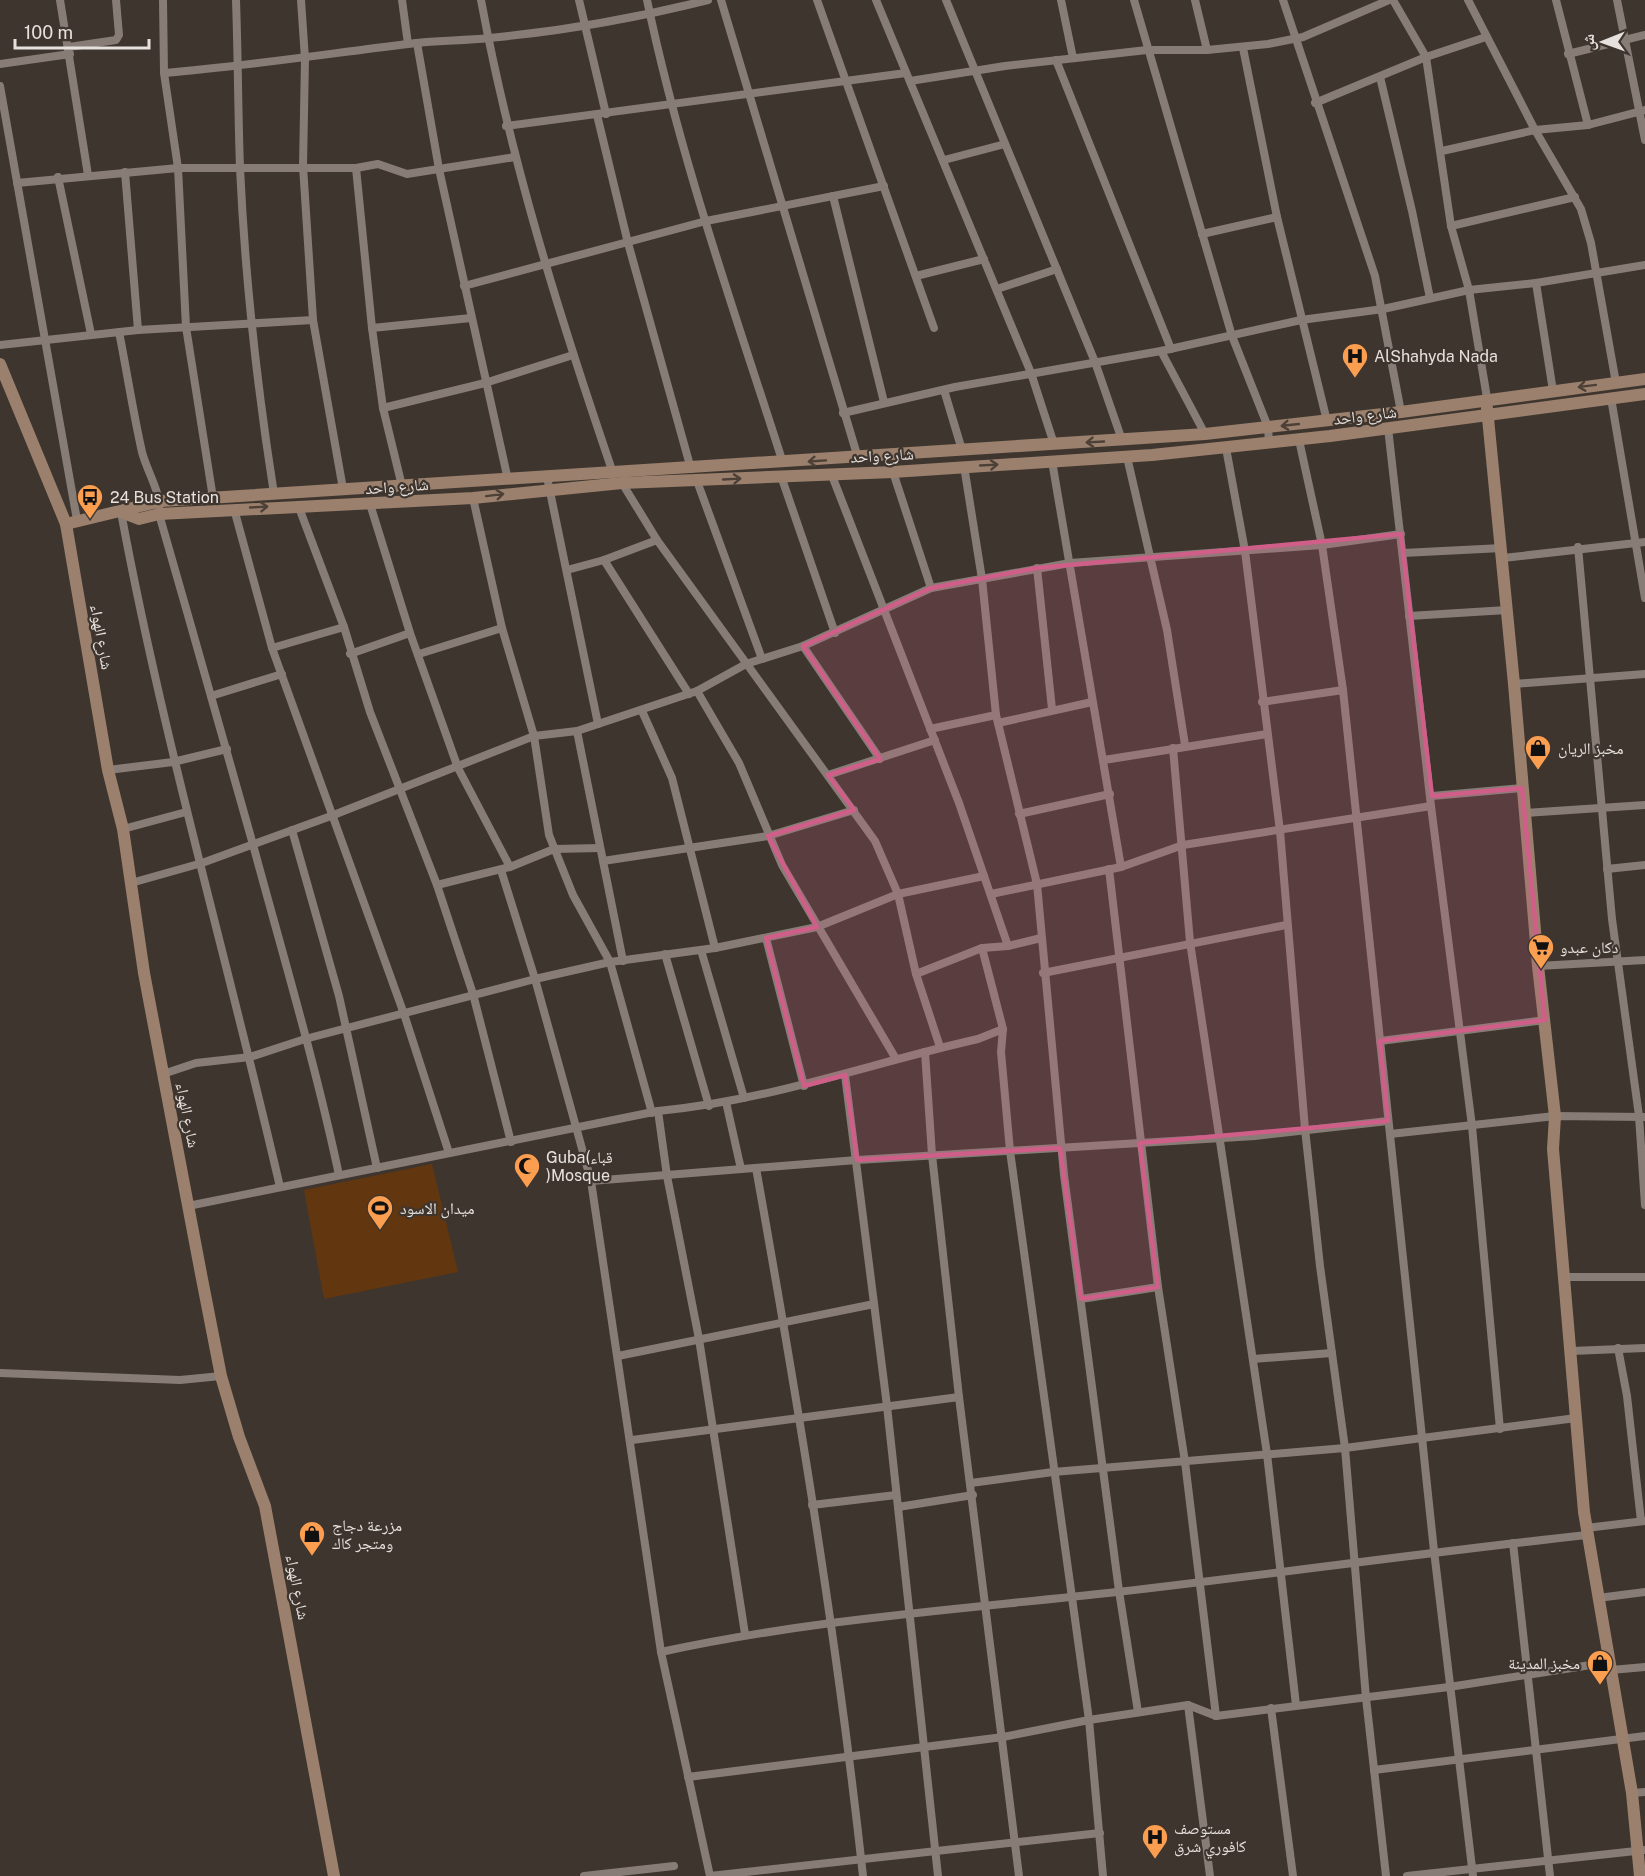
<svg xmlns="http://www.w3.org/2000/svg" width="1645" height="1876" viewBox="0 0 1645 1876" font-family="'Public Sans','Noto Naskh Arabic',sans-serif">
<rect width="100%" height="100%" fill="#3e352e"/>
<path fill="#62370f" d="M432,1164L458,1272L324,1299L304,1190Z"/>
<g fill="none" stroke-linecap="round" stroke-linejoin="round">
<g stroke="#887d76" stroke-width="8">
<path d="M60,0L88,175"/>
<path d="M163,0L164,73L178,168L186,327L213,498"/>
<path d="M236,0C238,56 238,112 240,168C245,277 257,386 274,494"/>
<path d="M301,0L305,59L303,166L313,320L343,489"/>
<path d="M402,0L408,44"/>
<path d="M481,0C511,162 560,318 613,473"/>
<path d="M579,0L606,114"/>
<path d="M647,0C680,158 734,310 783,463"/>
<path d="M721,0L858,458"/>
<path d="M817,0L934,328"/>
<path d="M876,0L1031,373L1054,444"/>
<path d="M946,0L1095,362L1122,440"/>
<path d="M1061,0L1073,58"/>
<path d="M1134,0L1232,336L1268,427L1269,443"/>
<path d="M1195,0L1207,50"/>
<path d="M1283,0L1375,276L1401,412"/>
<path d="M1393,0L1426,57L1451,226L1469,290L1487,398"/>
<path d="M1468,0L1535,130L1581,209L1591,243L1616,383"/>
<path d="M1556,0L1588,125"/>
<path d="M1617,0L1645,140"/>
<path d="M417,43L439,169L508,480"/>
<path d="M69,47L116,40L119,35L116,0"/>
<path d="M1243,48L1277,217L1327,421"/>
<path d="M1568,54L1645,35"/>
<path d="M1056,60L1171,349"/>
<path d="M0,64L70,54"/>
<path d="M164,73C246,66 326,54 408,44C435,40 462,41 489,38C564,31 636,18 708,0"/>
<path d="M1380,77L1412,211L1430,298"/>
<path d="M910,81L1005,66L1147,50H1207L1268,44L1303,37L1389,0"/>
<path d="M0,86L77,520"/>
<path d="M1315,103L1426,57L1486,37"/>
<path d="M597,115L628,243L691,469"/>
<path d="M506,126L906,73"/>
<path d="M1442,151L1535,130L1588,125L1645,110"/>
<path d="M944,160L1005,144"/>
<path d="M356,168L372,328L383,408L402,486"/>
<path d="M125,172L138,330"/>
<path d="M58,177L91,334"/>
<path d="M17,183L178,168H356L378,164L407,174L515,157"/>
<path d="M833,196L884,402"/>
<path d="M1451,226L1575,197"/>
<path d="M1202,234L1277,217"/>
<path d="M916,276L984,259"/>
<path d="M1536,283L1553,391"/>
<path d="M464,286L706,221L884,186"/>
<path d="M997,289L1057,269"/>
<path d="M372,328L471,318"/>
<path d="M119,332C127,372 133,412 142,452C147,472 162,493 159,514C190,623 222,732 252,841C282,952 315,1062 339,1175"/>
<path d="M0,345L138,330L313,320"/>
<path d="M1161,351L1205,434"/>
<path d="M944,390L962,450"/>
<path d="M1611,398L1645,598"/>
<path d="M383,408L485,383L573,355"/>
<path d="M843,413L955,387L1161,351L1301,320L1383,309L1469,290L1536,283L1645,265"/>
<path d="M1388,428L1431,806L1472,1126L1500,1429"/>
<path d="M1299,440L1322,545L1343,690L1434,1551L1473,1876"/>
<path d="M1226,448L1245,551L1280,831L1305,1129L1320,1266L1345,1448L1366,1698L1386,1876"/>
<path d="M1127,457L1167,630L1185,745"/>
<path d="M1052,461L1121,867"/>
<path d="M964,466L982,579L996,715L1037,884L1064,1175L1119,1591L1138,1712"/>
<path d="M893,472L931,588"/>
<path d="M831,473L959,803L1008,946"/>
<path d="M781,476L835,633"/>
<path d="M547,477L598,724"/>
<path d="M697,481L762,659"/>
<path d="M622,483L657,540L875,841L898,894L916,974L940,1047"/>
<path d="M473,498L502,628L534,736L549,835L573,895L610,962L652,1113"/>
<path d="M370,504L410,633L458,768L510,867"/>
<path d="M298,505L344,627L370,712L437,885L473,994L511,1142"/>
<path d="M234,509L272,648L404,1014L449,1153"/>
<path d="M121,512C163,739 228,962 280,1187"/>
<path d="M1578,547L1612,919L1639,1116L1645,1205"/>
<path d="M1403,553L1502,548"/>
<path d="M1503,558L1645,542"/>
<path d="M604,560L689,694"/>
<path d="M1037,568L1052,709"/>
<path d="M567,570L604,560L657,540"/>
<path d="M1409,616L1507,610"/>
<path d="M803,646L880,759"/>
<path d="M272,648L344,627"/>
<path d="M350,654L410,633"/>
<path d="M419,654L502,628"/>
<path d="M1514,684L1645,674"/>
<path d="M697,691L739,763L782,865L896,1059"/>
<path d="M211,696L282,674"/>
<path d="M1262,702L1343,690"/>
<path d="M642,711L672,778L715,948"/>
<path d="M998,723L1092,702"/>
<path d="M930,729L996,715"/>
<path d="M577,731L623,961"/>
<path d="M1173,748L1190,942L1267,1454L1296,1705"/>
<path d="M1104,760L1267,734"/>
<path d="M108,770L173,762L227,749"/>
<path d="M828,775L935,740"/>
<path d="M1432,796L1522,788"/>
<path d="M1525,813L1645,805"/>
<path d="M1019,814L1110,794"/>
<path d="M123,829L186,812"/>
<path d="M292,830L339,996L377,1168"/>
<path d="M603,861L768,836L854,810"/>
<path d="M1109,869L1158,1287L1185,1462L1216,1716"/>
<path d="M1607,869L1645,865"/>
<path d="M501,870L535,979L591,1181L661,1652L710,1876"/>
<path d="M131,883L202,863L331,816L534,736L577,731L697,691L746,664L803,646L931,588L1070,563L1322,545L1401,534"/>
<path d="M437,885L510,867L554,849L600,848"/>
<path d="M991,894L1121,867L1183,845L1431,806"/>
<path d="M766,938L804,1086"/>
<path d="M982,948L1003,1029L1001,1052L1010,1151L1089,1720L1103,1876"/>
<path d="M701,950L744,1098"/>
<path d="M665,954L709,1106"/>
<path d="M1538,966L1645,960"/>
<path d="M1043,973L1286,925"/>
<path d="M916,974L982,948L1008,946L1041,938"/>
<path d="M1380,1041L1545,1020"/>
<path d="M925,1052L932,1155L959,1397L1019,1876"/>
<path d="M163,1074L196,1063L250,1057L305,1039L535,979L610,962L715,948L817,927L898,894L984,876"/>
<path d="M845,1075L887,1406L938,1876"/>
<path d="M726,1102L741,1169"/>
<path d="M658,1111L667,1176L699,1339L745,1634"/>
<path d="M1390,1134L1555,1116L1645,1117"/>
<path d="M756,1168C798,1403 837,1639 863,1876"/>
<path d="M591,1181L857,1160L1255,1136L1388,1121"/>
<path d="M188,1206L658,1111C768,1101 871,1063 978,1039L1003,1029"/>
<path d="M1566,1277H1645"/>
<path d="M1081,1299L1158,1287"/>
<path d="M1618,1348L1627,1396L1641,1521"/>
<path d="M1571,1351L1645,1348"/>
<path d="M618,1356L874,1304"/>
<path d="M1253,1359L1332,1353"/>
<path d="M0,1373L180,1380L221,1376"/>
<path d="M632,1440L959,1397"/>
<path d="M971,1483L1053,1472L1345,1448L1576,1418"/>
<path d="M812,1505L896,1495"/>
<path d="M898,1507L973,1495"/>
<path d="M1586,1528L1645,1521"/>
<path d="M1513,1543L1550,1876"/>
<path d="M1598,1598L1645,1592"/>
<path d="M661,1652C812,1619 965,1609 1117,1592C1274,1574 1430,1552 1587,1535"/>
<path d="M1611,1670L1645,1667"/>
<path d="M1188,1705L1210,1876"/>
<path d="M1271,1708L1293,1876"/>
<path d="M1374,1770L1645,1736"/>
<path d="M688,1777L1003,1737L1089,1720L1188,1705L1216,1716L1449,1687L1610,1662"/>
<path d="M1632,1793L1645,1792"/>
<path d="M584,1876L674,1866"/>
<path d="M710,1876L1100,1833"/>
<path d="M1407,1876L1645,1850"/>
</g>
<g stroke="#9b806d" stroke-width="12">
<path d="M0,364L66,524L108,770L123,829L144,973L202,1279L221,1376L239,1437L265,1506L334,1876"/>
<path d="M1487,408L1514,684L1538,966L1555,1116L1553,1149L1584,1512L1632,1793L1640,1876"/>
<path d="M121,512L139,519L159,514L473,498L622,483L893,472L1152,455L1330,436L1645,394"/>
<path d="M66,524L161,501L1205,434L1401,412L1645,379"/>
</g>
</g>
<defs><path id="oneway-shaft" d="M-6 0H5M1.5-3L5.5 0L1.5 3" fill="none" stroke-width="1.6" stroke-linecap="round" stroke-linejoin="round" transform="scale(1.5)"/></defs>
<g stroke="#4c4037">
<use href="#oneway-shaft" transform="translate(1587 386) rotate(173)"/>
<use href="#oneway-shaft" transform="translate(1290 425) rotate(174)"/>
<use href="#oneway-shaft" transform="translate(1095 442) rotate(177)"/>
<use href="#oneway-shaft" transform="translate(817 461) rotate(176)"/>
<use href="#oneway-shaft" transform="translate(989 465) rotate(-3)"/>
<use href="#oneway-shaft" transform="translate(732 479) rotate(-3)"/>
<use href="#oneway-shaft" transform="translate(495 495) rotate(-7)"/>
<use href="#oneway-shaft" transform="translate(259 507) rotate(-3)"/>
</g>
<path fill="#cf5e88" fill-opacity="0.2" stroke="#cf5e88" stroke-width="4.5" stroke-linejoin="round" d="M1401,534L1432,796L1522,788L1545,1020L1380,1041L1388,1121L1140,1143L1158,1287L1081,1299L1060,1148L857,1160L845,1075L804,1086L766,938L817,927L768,836L854,810L828,775L880,759L803,646L931,588L1037,568Z"/>
<defs>
<g id="hospital-pin" transform="scale(1.35)"><path d="M0 17L-7.5 6A9.5 9.5 0 1 1 7.5 6Z" fill="#fb9e50" stroke="#3e352e"/><path d="M-5-5h3v3.5h4V-5h3V5h-3V1.5h-4V5h-3Z" fill="#111"/></g>
<g id="bus-pin" transform="scale(1.35)"><path d="M0 17L-7.5 6A9.5 9.5 0 1 1 7.5 6Z" fill="#fb9e50" stroke="#3e352e"/><path d="M-5-6H5V4H4V6H2V4H-2V6H-4V4H-5ZM-3.5-4V0h7V-4ZM-3.5 1.2v1.5H-2V1.2ZM2 1.2v1.5H3.5V1.2Z" fill="#111"/></g>
<g id="shop-pin" transform="scale(1.35)"><path d="M0 17L-7.5 6A9.5 9.5 0 1 1 7.5 6Z" fill="#fb9e50" stroke="#3e352e"/><path d="M-5-2.5h2.3a2.7 3.5 0 0 1 5.4 0H5L5.5 6h-11ZM-1.5-2.5h3a1.5 2.3 0 0 0-3 0Z" fill="#111"/></g>
<g id="supermarket-pin" transform="scale(1.35)"><path d="M0 17L-7.5 6A9.5 9.5 0 1 1 7.5 6Z" fill="#fb9e50" stroke="#3e352e"/><path d="M-6-5.5h2.5l.6 2H6L4.5 2H-2.5L-4.4-4H-6ZM-1.5 3.2a1.3 1.3 0 1 0 .1 0ZM3 3.2a1.3 1.3 0 1 0 .1 0Z" fill="#111"/></g>
<g id="mosque-pin" transform="scale(1.35)"><path d="M0 17L-7.5 6A9.5 9.5 0 1 1 7.5 6Z" fill="#fb9e50" stroke="#3e352e"/><path d="M3.5-4.9A6 6 0 1 0 3.5 4.9A5 5 0 1 1 3.5-4.9Z" fill="#111"/></g>
<g id="stadium-pin" transform="scale(1.35)"><path d="M0 17L-7.5 6A9.5 9.5 0 1 1 7.5 6Z" fill="#fb9e50" stroke="#3e352e"/><path d="M0-5a6.5 5 0 1 0 0 10a6.5 5 0 1 0 0-10ZM-3.5-1.8h7v3.6h-7Z" fill="#111"/></g>
</defs>
<g fill-rule="evenodd">
<use href="#hospital-pin" x="1355" y="356"/>
<use href="#bus-pin" x="90" y="497"/>
<use href="#shop-pin" x="1538" y="748"/>
<use href="#supermarket-pin" x="1541" y="947"/>
<use href="#mosque-pin" x="527" y="1166"/>
<use href="#stadium-pin" x="380" y="1208"/>
<use href="#shop-pin" x="312" y="1534"/>
<use href="#shop-pin" x="1600" y="1663"/>
<use href="#hospital-pin" x="1155" y="1837"/>
</g>
<g text-anchor="middle" stroke-width="4.5" stroke-linejoin="round" paint-order="stroke">
<g font-size="16" fill="#e7e1dd" stroke="#3e352e" text-anchor="start">
<text x="1374" y="362">AlShahyda Nada</text>
<text x="110" y="503">24 Bus Station</text>
<text x="1558" y="754">مخبز الريان</text>
<text x="1560" y="953">دكان عبدو</text>
<text x="546" y="1163">Guba(قباء<tspan x="546" dy="18">)Mosque</tspan></text>
<text x="400" y="1214">ميدان الاسود</text>
<text x="332" y="1531">مزرعة دجاج<tspan x="332" dy="18">ومتجر كاك</tspan></text>
<text x="1580" y="1669" text-anchor="end">مخبز المدينة</text>
<text x="1174" y="1834">مستوصف<tspan x="1174" dy="18">كافوري شرق</tspan></text>
</g>
<g font-size="16" fill="#e7e1dd" stroke="#3e352e">
<text transform="translate(1365 415) rotate(-7)" y="6">شارع واحد</text>
<text transform="translate(882 455) rotate(-3)" y="6">شارع واحد</text>
<text transform="translate(397 486) rotate(-4)" y="6">شارع واحد</text>
<text transform="translate(102 637) rotate(80)" y="6">شارع الهواء</text>
<text transform="translate(188 1115) rotate(79)" y="6">شارع الهواء</text>
<text transform="translate(298 1587) rotate(79)" y="6">شارع الهواء</text>
</g>
</g>
<g transform="translate(1603 42) rotate(269)" stroke="#3e352e" stroke-width="4.5" paint-order="stroke">
<path d="M0-4.5L10 22L0 15L-10 22Z" fill="#e7e1dd"/>
<text y="-9" font-size="16" font-weight="bold" text-anchor="middle" fill="#e7e1dd">ش</text>
</g>
<path d="M15 39v9h134v-9" fill="none" stroke="#e7e1dd" stroke-width="3"/>
<text x="24" y="39" font-size="18" fill="#e7e1dd" stroke="#3e352e" stroke-width="4.5" paint-order="stroke">100 m</text>
</svg>
